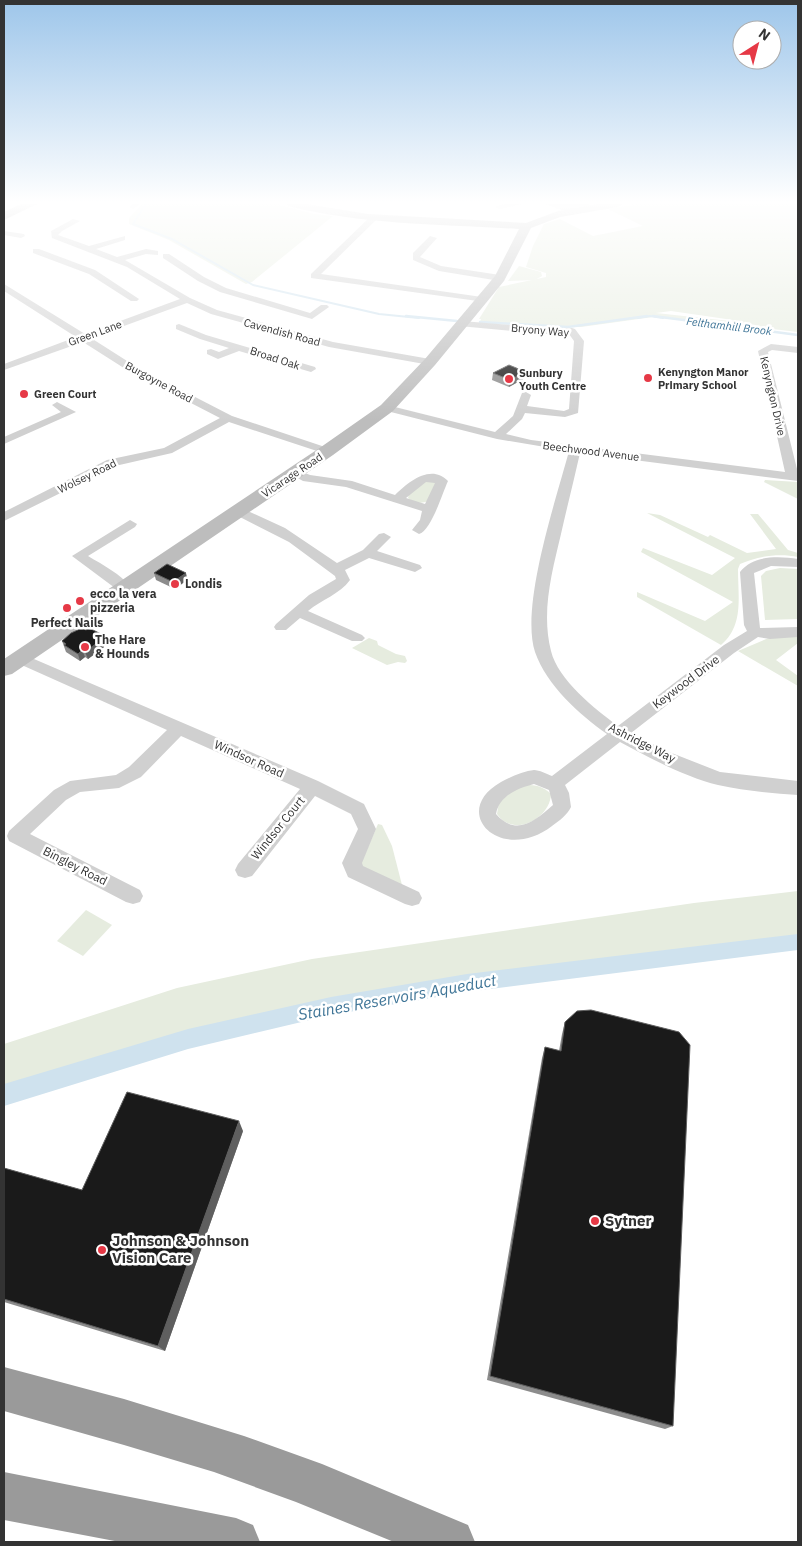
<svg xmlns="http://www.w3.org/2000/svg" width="802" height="1546" viewBox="0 0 802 1546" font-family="'IBM Plex Sans',sans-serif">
<rect width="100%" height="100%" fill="#fff"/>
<g fill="#e6ecdf">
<path d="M142,204H276L314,214L333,216L252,282L246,284L169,240L129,224V218Z"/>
<path d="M637,204H798V332L731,324L733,320L671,311L656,313L730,321L729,326L653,317L581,327H560L480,322L481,319H479L499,287L546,277V273L526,267L533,246L544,224L560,219L593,236L643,226L608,209Z"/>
<path d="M519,266L541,272L542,276L535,280L508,281Z"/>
<path d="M765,480L798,482V499L764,482Z"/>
<path d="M424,481L436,482L428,501C422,504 413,503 408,498L409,494Z"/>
<path d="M647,513L660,515L708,537L710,535L747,553L776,549L750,514H758L788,550L798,553V557C779,553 758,556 740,564L738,569C738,598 744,625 721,645L637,597V592L705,621L733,602L641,552L643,548L712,575L735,558Z"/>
<path d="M780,568L798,569V619L765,620L761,576L766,571Z"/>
<path d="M796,636L798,637V643L776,660L798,676V686L738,651L771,637Z"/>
<path d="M369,638L377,641L378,645L396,654L405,656L407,661L405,663L398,662L387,665L352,648Z"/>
<path d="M525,785C537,785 542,786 551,794C550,819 513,838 497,814L499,802L512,791Z"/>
<path d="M378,824L382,825L392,846L402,885L360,866Z"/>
<path d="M798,891V942L467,983L331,1006L188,1039L4,1095V1044L177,988L312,959L694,903Z"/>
<path d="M86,910L112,925L83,956L57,941Z"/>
</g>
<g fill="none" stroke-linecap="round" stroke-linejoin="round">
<g stroke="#cfe2ee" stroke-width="2">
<path d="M146,204L133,224L172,239L253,285L379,314L419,318"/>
<path d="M638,318L650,316L663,318"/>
</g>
<g stroke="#cfe2ee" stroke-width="2.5">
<path d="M406,316L457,321"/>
<path d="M653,316L798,335"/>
<path d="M480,322L568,327L647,316"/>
</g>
<path fill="#cfe2ee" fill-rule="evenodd" d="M798,934V950L467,992L331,1015L188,1049L4,1106V1084L188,1029L331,997L467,974Z"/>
<g fill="#d0d0d0" fill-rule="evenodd">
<path d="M132,204H140L133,209L129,207Z"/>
<path d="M504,204H523L499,209L495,207Z"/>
<path d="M545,204H588L598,208L594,210H562Z"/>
<path d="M372,215L379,217L321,274L482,297L485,298V302L311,278V274Z"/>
<path d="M73,219L80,221L62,231L58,235L89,246L125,236V240L96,249L117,257L146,249L158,251V255L146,254L125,260L190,298L217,310L333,342L430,359L435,362L430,365L329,347L211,314L187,303L91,338L135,366L232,416L331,449L333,451L331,453H323L229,422L172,453L115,466L4,521V512L107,460L164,448L220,418L127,370L83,342L4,370V364L76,337L4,291V284L85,334L180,299L127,267L52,238L51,231Z"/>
<path d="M4,231L24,234L25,236L21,238L4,235Z"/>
<path d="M430,236L437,238L420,257L441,266L500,275L504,278L500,281L439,271L413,260V253Z"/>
<path d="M33,249H39L95,270L139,299L137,301H131L89,274L33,253Z"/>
<path d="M163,254H169L204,277L226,288L310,313L321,305H327L329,307L312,319L220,292L198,281L163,258Z"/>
<path d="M462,321L547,328H572L575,329L584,341L578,413L565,417L525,413L522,419L506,434L531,440L785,472L758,351L771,344L798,347V353L772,350L768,352L798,473V481L580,453C574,480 567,507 561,534C552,572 541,612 551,651C558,680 595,709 618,726L724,645L747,631L744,625L740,572C753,555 779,556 798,559V567L771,566L754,573L760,628L798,627V637L770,639L758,637L734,653L631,733L664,750L720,772L798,781V795C772,793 744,791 718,785C687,778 648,757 620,742L565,785L569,793L571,807C567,815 559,821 552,826C501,865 448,812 501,782C510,777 524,771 534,770C539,770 547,774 552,776L607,734C579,714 547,686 535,652C520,606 556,500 569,451L497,439L383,410L381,408L387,405L495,432L513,416L522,393L526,392L531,395L527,406L564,411L569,409L574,341L569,334H547L459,326L457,324ZM534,784L549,790L553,805C535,821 516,837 496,814C499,796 518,788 534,784Z"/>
<path d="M179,324L206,335L315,367L316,369L311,372L239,351L218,359L207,354V350L211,349L219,352L229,348L200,339L176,329V325Z"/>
<path d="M57,402L76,412L4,444V437L61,412L52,405Z"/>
<path d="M295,469L310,475L352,481L395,495C408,482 431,463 448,481C442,494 431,531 419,534L412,530L420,520L422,511L346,487L303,481L289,473ZM426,482L435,483L425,504L406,498Z"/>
<path d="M239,507L285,528L337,563L363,550L379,534L384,533L391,537L377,551L420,565L422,568L415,572L369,558L345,570L350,580C340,594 321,600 308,611L362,635L365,638L362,641H352L300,618L286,630H276L274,627L276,624L309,595L336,579L335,576L289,542L234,514L233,511L234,508Z"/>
<path d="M130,520L137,524L135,527L88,556C103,565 121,574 131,588L129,591H119L72,556Z"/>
<path d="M20,653L318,781L364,804L376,829L362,863L363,866L419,892L422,898L419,904L412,906L405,904L348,877L342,863L358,829L351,814L315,796L252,876L245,878L238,876L235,870L238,864L300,789L181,736L141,777L119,788L80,792L66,800L30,834L140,890L143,896L140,902L133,904L126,902L9,841L7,836L9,831L54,790L70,781L116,775L129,767L167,730L15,662L12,658L15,654Z"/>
</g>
<path fill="#bdbdbd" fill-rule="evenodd" d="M287,204H306L368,214L526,223L558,211L598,204H623L618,207L560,217L531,228L504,281L435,365L393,411L333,455L12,674L4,676V659L321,447L381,405L425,359L495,276L519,229C442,224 363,225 288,206Z"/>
<path fill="#ababab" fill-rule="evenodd" d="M21,204H37L4,220V212Z"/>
<g fill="#9a9a9a" fill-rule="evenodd">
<path d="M4,1367L124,1399L244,1436L322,1464L468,1525L475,1542H394L296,1502L214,1472L124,1445L4,1411Z"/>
<path d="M4,1472L236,1518L253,1525L260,1542H120L4,1520Z"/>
</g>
</g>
<g fill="#8c8c8c">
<path d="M493,373L525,378L509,387L492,380Z"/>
<path d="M154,573H186L187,580L175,589L156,580Z"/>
<path d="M86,630L106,643L103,645L104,647L88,659L85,657L80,661L66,652L62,641Z"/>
<path d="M565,1022L673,1426L665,1429L487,1380L542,1058L545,1047L559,1051L562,1034Z"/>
<path d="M243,1131L165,1351L4,1302V1168L82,1190Z"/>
</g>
<g fill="#5f5f5f">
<path d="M526,372L525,378L509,387L510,380Z"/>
<path d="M186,573L187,580L175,589L173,582Z"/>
<path d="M103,635L106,643L103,645L104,647L88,659L85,652Z"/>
<path d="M82,650L85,657L80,661L78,654Z"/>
<path d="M239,1121L243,1131L165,1351L158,1346Z"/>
</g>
<g fill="#1a1a1a" stroke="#5f5f5f">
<path d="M509,365L526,372L510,380L493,373Z"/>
<path d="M167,564L186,573L173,582L154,573Z"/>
<path d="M82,628L86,630L89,628L103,635L99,639L101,640L85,652L82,650L78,654L64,645L66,644L62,641L71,633Z"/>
<path d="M591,1010L679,1032L690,1045L673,1426L490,1376L545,1047L561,1051L565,1022L577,1011Z"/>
<path d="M127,1092L239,1121L158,1346L4,1299V1168L82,1190Z"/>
</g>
<linearGradient id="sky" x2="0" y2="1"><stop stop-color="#9ec6ea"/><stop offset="0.48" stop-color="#fff"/><stop offset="1" stop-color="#fff" stop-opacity="0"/></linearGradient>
<rect width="802" height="421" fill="url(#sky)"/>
<g fill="#e63946" stroke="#fff" stroke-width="2">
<circle cx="648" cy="378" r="5"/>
<circle cx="509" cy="379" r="5"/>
<circle cx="24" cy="394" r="5"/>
<circle cx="175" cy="584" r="5"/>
<circle cx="80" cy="601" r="5"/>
<circle cx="67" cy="608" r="5"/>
<circle cx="85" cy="647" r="5"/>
<circle cx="595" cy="1221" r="5"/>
<circle cx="102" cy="1250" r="5"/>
</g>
<g text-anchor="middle" stroke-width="5" stroke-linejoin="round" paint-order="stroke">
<g font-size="11" font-style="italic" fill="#3f7597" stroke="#fff">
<text transform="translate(729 326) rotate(7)" y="4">Felthamhill Brook</text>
</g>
<g font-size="11" fill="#333" stroke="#fff">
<text transform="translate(540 330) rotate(5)" y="4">Bryony Way</text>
<text transform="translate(282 332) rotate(15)" y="4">Cavendish Road</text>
<text transform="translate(95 333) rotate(-20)" y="4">Green Lane</text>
<text transform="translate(275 358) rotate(18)" y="4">Broad Oak</text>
<text transform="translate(159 382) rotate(28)" y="4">Burgoyne Road</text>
<text transform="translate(773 396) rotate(77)" y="4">Kenyngton Drive</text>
<text transform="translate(591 451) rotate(7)" y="4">Beechwood Avenue</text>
<text transform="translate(292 475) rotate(-34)" y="4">Vicarage Road</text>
<text transform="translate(87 476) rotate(-26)" y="4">Wolsey Road</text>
</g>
<g font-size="11" font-weight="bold" fill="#333" stroke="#fff" text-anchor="start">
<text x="658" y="376">Kenyngton Manor<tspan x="658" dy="13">Primary School</tspan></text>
<text x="519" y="377">Sunbury<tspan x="519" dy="13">Youth Centre</tspan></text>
<text x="34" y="398">Green Court</text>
</g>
<g font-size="12" font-weight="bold" fill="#333" stroke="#fff" text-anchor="start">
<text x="185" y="588">Londis</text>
<text x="90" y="598">ecco la vera<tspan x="90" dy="14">pizzeria</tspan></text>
<text x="67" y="627" text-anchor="middle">Perfect Nails</text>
<text x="95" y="644">The Hare<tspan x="95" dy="14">&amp; Hounds</tspan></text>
</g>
<g font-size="12" fill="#333" stroke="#fff">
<text transform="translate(686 682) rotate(-37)" y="4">Keywood Drive</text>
<text transform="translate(642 743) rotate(27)" y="4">Ashridge Way</text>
<text transform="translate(249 759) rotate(24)" y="4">Windsor Road</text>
<text transform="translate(278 828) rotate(-51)" y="4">Windsor Court</text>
<text transform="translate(75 866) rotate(27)" y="4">Bingley Road</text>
</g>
<g font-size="15" font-weight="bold" fill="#333" stroke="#fff" text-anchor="start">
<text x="605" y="1226">Sytner</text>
<text x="112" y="1246">Johnson &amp; Johnson<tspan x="112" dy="17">Vision Care</tspan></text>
</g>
<g font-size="16" font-style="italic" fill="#3f7597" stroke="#fff">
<text transform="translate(397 997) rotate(-10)" y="6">Staines Reservoirs Aqueduct</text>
</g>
</g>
<rect width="802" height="1546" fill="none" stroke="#333333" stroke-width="10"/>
<g transform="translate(757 45) rotate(36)"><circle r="24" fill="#ffffff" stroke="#adadad"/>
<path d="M0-4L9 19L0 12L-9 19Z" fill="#e63946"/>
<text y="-8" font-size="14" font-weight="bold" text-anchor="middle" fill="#333333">N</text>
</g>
</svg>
